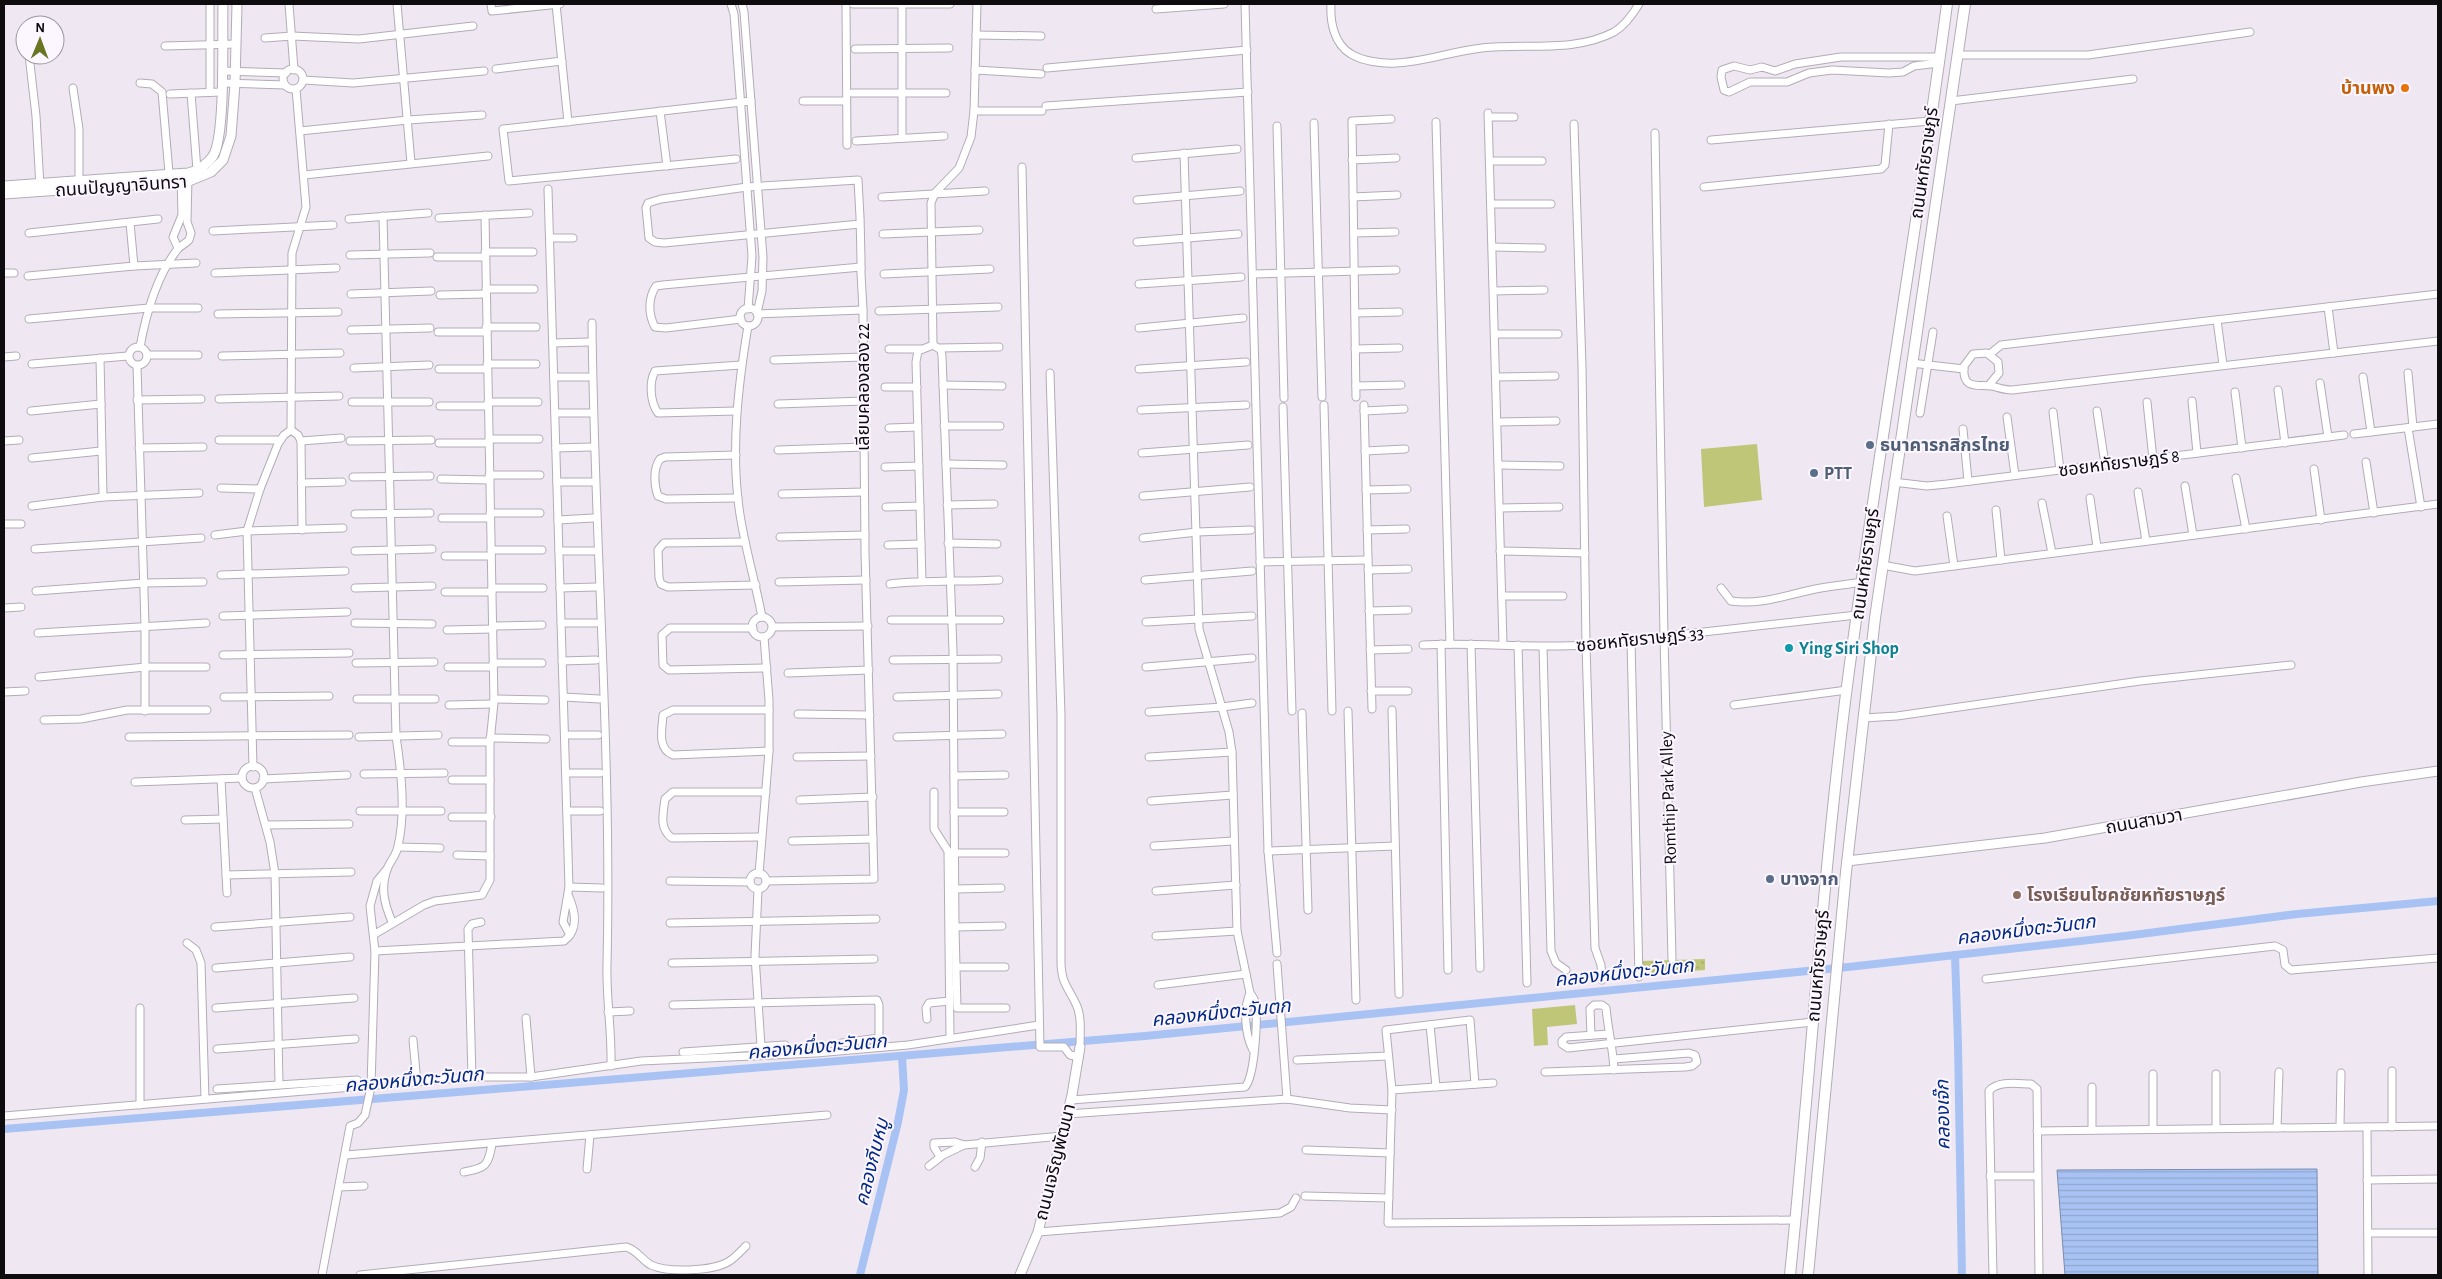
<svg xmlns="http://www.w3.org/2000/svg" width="2442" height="1279" viewBox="0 0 2442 1279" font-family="'Alegreya Sans','Noto Sans Thai',sans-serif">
<defs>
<pattern id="park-dots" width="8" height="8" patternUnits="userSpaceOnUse" patternTransform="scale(1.25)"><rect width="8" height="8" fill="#bfc677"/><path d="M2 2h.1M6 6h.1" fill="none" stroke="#a3a966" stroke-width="1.8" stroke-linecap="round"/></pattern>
<pattern id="water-rules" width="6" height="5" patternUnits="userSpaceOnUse" patternTransform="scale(1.25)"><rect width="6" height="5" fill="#a8c3f3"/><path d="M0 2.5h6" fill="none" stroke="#8fa6cf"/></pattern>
</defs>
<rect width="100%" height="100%" fill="#efe8f3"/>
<path fill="url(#park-dots)" d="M1705,959V970L1641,975V961Z"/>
<g fill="#bfc677">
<path d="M1757,444L1762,500L1704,507L1701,449Z"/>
<path d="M1575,1005L1577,1024L1547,1027L1548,1045L1534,1046L1532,1009Z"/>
</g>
<path fill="url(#water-rules)" stroke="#7a8caf" d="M2317,1169L2318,1275H2065L2057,1170Z"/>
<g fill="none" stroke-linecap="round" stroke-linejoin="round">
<g stroke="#a8c3f3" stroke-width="8">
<path d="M1955,955L1958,1045L1962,1275"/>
<path d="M4,1129L1145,1036L1848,967L2125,936L2297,914L2438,901"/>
<path d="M860,1275L898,1122L904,1090L902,1056"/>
</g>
<g stroke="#b3acb7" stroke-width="9">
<g id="minor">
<path d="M289,4L294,70"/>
<path d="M397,4L411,163"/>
<path d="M491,4L492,11L560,4"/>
<path d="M556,4L568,122"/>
<path d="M731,4L734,14L752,256L748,309"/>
<path d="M742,4L744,12L763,257L762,291L757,313"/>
<path d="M846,4L847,145"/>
<path d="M853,4H950"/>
<path d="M1245,4L1268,851L1277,953"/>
<path d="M1331,4C1330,22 1334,44 1351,54C1362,61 1383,64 1396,63C1425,62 1453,51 1482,48C1525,43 1574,53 1614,32C1624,26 1633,14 1639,4"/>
<path d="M1156,9L1224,4"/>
<path d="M976,35L1041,36"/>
<path d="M265,38L292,36L359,39L473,26"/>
<path d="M165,46L236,44"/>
<path d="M855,49L949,48"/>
<path d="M29,55L36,116L40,187"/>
<path d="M1958,55H2088L2250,32"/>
<path d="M1939,63L1914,66L1903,72L1889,73L1832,70L1809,73L1787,82H1750L1729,92L1724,90L1721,77L1722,70L1734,66L1750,70L1762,67L1775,71L1795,64L1841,57H1940"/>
<path d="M1047,68L1247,50"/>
<path d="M496,69L562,61"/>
<circle cx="293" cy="79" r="10"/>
<path d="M975,70L1041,74"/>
<path d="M222,71L286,73"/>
<path d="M303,80L353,83L484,71"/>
<path d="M140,83L152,84L162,92L169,173"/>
<path d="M222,83L285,85"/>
<path d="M73,88L79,129V180"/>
<path d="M210,92V4"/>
<path d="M191,93L197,170"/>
<path d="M852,93H946"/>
<path d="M170,94L221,92"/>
<path d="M803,101H846"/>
<path d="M1951,101L2133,79"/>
<path d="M1046,106L1248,92"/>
<path d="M660,111L667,166"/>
<path d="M974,111H1042"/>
<path d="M1488,113L1503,644"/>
<path d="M1489,117H1514"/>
<path d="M1436,122L1450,644"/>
<path d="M1314,123L1322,397"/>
<path d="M1574,124L1582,366L1586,645L1595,948L1601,965L1602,980"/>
<path d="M1277,126L1284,398"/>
<path d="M300,131L408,120L482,115"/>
<path d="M1655,133L1664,637L1672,959"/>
<path d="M902,138V4"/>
<path d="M1711,140L1930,121"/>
<path d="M856,141L944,136"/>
<path d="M1136,158L1237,149"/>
<path d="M736,159L509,181L503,129L751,101"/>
<path d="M1352,160L1396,158"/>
<path d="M1490,161H1542"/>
<path d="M1022,167L1040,1047H1064L1070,1055L1079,1057"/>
<path d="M304,175L488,156"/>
<path d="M1704,187L1881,169L1885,165L1889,124"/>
<path d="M548,189L569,887L563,922L570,935"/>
<path d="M882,197L985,191"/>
<path d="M1353,197L1397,195"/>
<path d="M1137,200L1240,191"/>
<path d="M1491,204H1551"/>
<path d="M383,216L396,736C401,770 406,812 398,846C397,854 391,860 388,867C380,887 384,903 392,922"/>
<path d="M439,218L529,213"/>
<path d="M349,219L428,213"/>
<path d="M130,223L134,266"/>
<path d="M213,231L333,225"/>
<path d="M29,233L158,219"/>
<path d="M1354,233L1395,232"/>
<path d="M883,234L979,230"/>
<path d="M550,238H573"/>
<path d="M1137,242L1238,234"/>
<path d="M1493,247L1542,248"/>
<path d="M178,248L173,237L182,215L181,177"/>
<path d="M485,252H533"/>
<path d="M350,255L430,253"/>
<path d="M437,257H485"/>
<path d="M4,273H14"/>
<path d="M215,273L336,268"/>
<path d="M884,274L990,269"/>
<path d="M1253,274L1396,270"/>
<path d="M28,276L134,266L196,263"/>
<path d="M1139,284L1241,277"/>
<path d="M486,289H534"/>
<path d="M1494,291L1544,290"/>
<path d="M351,294L431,291"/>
<path d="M440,295L486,294"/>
<path d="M2328,307L2334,353"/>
<circle cx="749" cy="317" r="9"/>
<path d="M879,311L998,307"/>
<path d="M1355,313L1399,312"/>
<path d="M218,314L338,312"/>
<path d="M758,314L863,310"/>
<path d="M29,319L149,308H198"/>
<path d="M741,319L666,328L655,327C648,314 648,298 656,286L663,285L861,267"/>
<path d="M2217,320L2223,365"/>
<path d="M592,323C594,537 612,751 607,964C606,998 612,1032 611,1066"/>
<path d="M748,326C738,386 731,448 739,508C744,545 755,580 762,617"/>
<path d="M486,327H536"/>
<path d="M1139,328L1243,318"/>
<path d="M351,330L430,328"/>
<path d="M438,332H487"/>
<path d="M1496,334H1558"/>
<path d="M553,343L589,342"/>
<path d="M933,345L931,203L935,193L959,168L971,137L974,111L977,4"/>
<circle cx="138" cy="356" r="9"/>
<path d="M140,347C146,314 156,277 177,250C180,246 185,244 189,240L191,233L187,222L188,177"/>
<path d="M939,348L999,347"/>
<path d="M889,349H921"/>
<path d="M1355,349L1399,348"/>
<path d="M1990,354L2001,345L2438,294"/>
<path d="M147,355H198"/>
<path d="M222,356L340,353"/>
<path d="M4,357L16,356"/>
<path d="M100,358L103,497"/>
<path d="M774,360L863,357"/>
<path d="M1911,363L1964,369"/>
<path d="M32,364L128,356"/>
<path d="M487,364H536"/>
<path d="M137,366L145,625V711"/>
<path d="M354,368L429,365"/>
<path d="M439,369H487"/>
<path d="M1139,369L1246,362"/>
<path d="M1050,373L1061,715V964C1062,984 1068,987 1076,1004C1082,1016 1080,1033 1080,1047"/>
<path d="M2408,373L2413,427"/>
<path d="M554,377H588"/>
<path d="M1497,377L1555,376"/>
<path d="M2363,377L2371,432"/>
<path d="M2320,383L2328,437"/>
<path d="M943,385L1002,386"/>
<path d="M1989,385L1999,373L1998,362L1987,353L1973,354L1964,366C1962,391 1978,384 1992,386C1999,388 2004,390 2012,390L2438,341"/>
<path d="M1356,386L1401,385"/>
<path d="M885,387H917"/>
<path d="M2278,390L2285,443"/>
<path d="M2235,392L2242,448"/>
<path d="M1356,397L1352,121L1391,119"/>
<path d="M219,399L339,396"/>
<path d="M137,400L201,399"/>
<path d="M2192,401L2197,453"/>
<path d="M352,402H429"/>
<path d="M488,402H538"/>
<path d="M2147,402L2153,459"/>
<path d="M778,404L864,401"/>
<path d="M1324,405L1332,711"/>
<path d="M1364,405L1372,709"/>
<path d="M440,406H488"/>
<path d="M1283,407L1292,711"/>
<path d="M1141,410L1246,405"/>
<path d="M31,411L101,404"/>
<path d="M736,411L658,413C650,402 649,382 655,371L741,365"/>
<path d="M1364,411L1404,409"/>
<path d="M2097,411L2105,464"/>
<path d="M2053,412L2060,470"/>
<path d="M555,413H590"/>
<path d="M1920,413L1933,332"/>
<path d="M2007,417L2015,475"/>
<path d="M1498,422L1556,421"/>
<path d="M944,426H1000"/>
<path d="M889,428L918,427"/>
<path d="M2408,428L2421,507"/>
<path d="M1963,429L1968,481"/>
<path d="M291,430L292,253L306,207L296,89"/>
<path d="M291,430L298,435L301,441L302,530"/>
<path d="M2354,434L2438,424"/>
<path d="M489,439H539"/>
<path d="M219,440H280"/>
<path d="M4,441L19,440"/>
<path d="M301,441L341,438"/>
<path d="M350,441L431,440"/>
<path d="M439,443H489"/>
<path d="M139,448L203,447"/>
<path d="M556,448L591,447"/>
<path d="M778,450L864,447"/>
<path d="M1365,451L1405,449"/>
<path d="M1142,453L1248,445"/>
<path d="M736,455L665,457L660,459C653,468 654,485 658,496L666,499L738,498"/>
<path d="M32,458L101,451"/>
<path d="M2366,462L2374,513"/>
<path d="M946,464L1003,465"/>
<path d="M1499,465L1560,466"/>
<path d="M885,467L919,466"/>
<path d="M2314,469L2321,520"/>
<path d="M489,475H540"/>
<path d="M353,477L430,476"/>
<path d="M2236,478L2246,529"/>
<path d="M441,479L490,480"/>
<path d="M557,482H592"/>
<path d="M1893,482L1927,486L1947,484L2344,435"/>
<path d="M301,483L342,482"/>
<path d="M2185,486L2193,535"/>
<path d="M221,488L260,489"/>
<path d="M1366,490L1407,489"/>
<path d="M2138,492L2146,541"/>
<path d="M782,494L864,492"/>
<path d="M1143,496L1250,487"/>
<path d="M2090,498L2097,547"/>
<path d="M2042,503L2052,553"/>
<path d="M947,505L994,504"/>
<path d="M32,506L103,497L199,493"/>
<path d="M886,507L920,506"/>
<path d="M1500,508L1559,507"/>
<path d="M1996,510L2001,560"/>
<path d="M490,513H540"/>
<path d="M355,514L430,513"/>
<path d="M1947,516L1954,566"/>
<path d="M442,518H490"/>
<path d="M558,520L593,518"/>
<path d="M4,524H21"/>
<path d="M1367,530L1406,529"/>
<path d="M215,535L247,531L343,528"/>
<path d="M780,537L865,535"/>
<path d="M1143,538L1197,532L1251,530"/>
<path d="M745,542L664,543L658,550L659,578L661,584L668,587L756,585"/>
<path d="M948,543L997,544"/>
<path d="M888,545L921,544"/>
<path d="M35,549L201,538"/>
<path d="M491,550H542"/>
<path d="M355,551L432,549"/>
<path d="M559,551H594"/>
<path d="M1500,551L1585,553"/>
<path d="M445,556H491"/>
<path d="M1260,562L1368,560"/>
<path d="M1882,565L1915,571L2438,504"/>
<path d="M1368,570L1408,569"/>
<path d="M221,575L345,571"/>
<path d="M1145,580L1252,571"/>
<path d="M922,581L916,362L918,351L933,345L941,350L942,356L953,651L955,927L1002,926"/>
<path d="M779,582L866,580"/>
<path d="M890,584C926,580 962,582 999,580"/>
<path d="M355,588L432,586"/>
<path d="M492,588H543"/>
<path d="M560,588L596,587"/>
<path d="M1721,588L1731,601C1760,605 1783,596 1811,590C1828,586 1845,585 1862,582"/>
<path d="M36,591L144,583L203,582"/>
<path d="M445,592H492"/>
<path d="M1502,596H1563"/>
<path d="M4,608L21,607"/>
<path d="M1369,611L1408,610"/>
<path d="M223,616L347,612"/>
<circle cx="762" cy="627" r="10"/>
<path d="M891,620H1000"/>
<path d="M1146,622L1252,616"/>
<path d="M355,623L432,624"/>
<path d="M561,623H596"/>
<path d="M493,626L542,625"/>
<path d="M773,627L868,626"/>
<path d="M753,628H670L662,635L663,665L669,670L767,668"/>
<path d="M447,630L493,629"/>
<path d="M38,633L206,623"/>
<path d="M1631,641L1639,977"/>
<path d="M1441,644L1448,970"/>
<path d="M1471,644L1480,968"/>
<path d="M1423,645C1478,642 1532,649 1586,645L1857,615"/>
<path d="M1518,645L1527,983"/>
<path d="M1543,647L1551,951L1556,963L1566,970"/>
<path d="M1370,650L1408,649"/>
<path d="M223,655L349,653"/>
<path d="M893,660L998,659"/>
<path d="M562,661L596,660"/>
<path d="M356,663L434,662"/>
<path d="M493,663H542"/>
<path d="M448,667H493"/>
<path d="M1146,667L1252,658"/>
<path d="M788,673L869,670"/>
<path d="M39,677L146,667H206"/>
<path d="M1371,691H1408"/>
<path d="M4,692L25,691"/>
<path d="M224,697L329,696"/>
<path d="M564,697L599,699"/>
<path d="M897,697L998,694"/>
<path d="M357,699H435"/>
<path d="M494,699L545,700"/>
<path d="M449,705L493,704"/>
<path d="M1734,705L1847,690"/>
<path d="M1392,710L1399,994"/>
<path d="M1348,711L1356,1000"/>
<path d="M1149,712L1222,707L1252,703"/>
<path d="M1302,713L1308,910"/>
<path d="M798,714L870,715"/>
<path d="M1863,718L1897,716L2140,681L2291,665"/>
<path d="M44,720L81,719L127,710H207"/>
<path d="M565,735H598"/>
<path d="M129,737L349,735"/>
<path d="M359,737L438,735"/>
<path d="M897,737L1002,734"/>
<path d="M490,738L546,739"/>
<path d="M452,742H490"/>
<path d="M769,751L673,755C657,749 662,729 663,715L673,710H769"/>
<path d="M797,757L871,756"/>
<path d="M1149,757L1232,752"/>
<circle cx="253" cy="777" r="11"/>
<path d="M253,767L247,531L260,489L278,444L284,435L291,430"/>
<path d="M566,773H600"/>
<path d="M364,774L444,773"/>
<path d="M954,776L1005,775"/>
<path d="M221,779L227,893"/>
<path d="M263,779L347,775"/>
<path d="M452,780H490"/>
<path d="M135,782L242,778"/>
<path d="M255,788L270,842L275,874L279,1084"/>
<path d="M934,792V829L948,851L950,1037"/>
<path d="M800,800L873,797"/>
<path d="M1151,801L1233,795"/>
<path d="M360,811H441"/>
<path d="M567,811H600"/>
<path d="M954,812H1004"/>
<path d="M452,817H491"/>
<path d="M185,820L223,819"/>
<path d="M266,825L349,824"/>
<path d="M761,837L672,838C659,829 663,814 665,799L673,792H766"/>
<path d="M792,841L873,839"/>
<path d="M1154,846L1233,841"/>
<path d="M398,847L440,848"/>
<path d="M1268,851L1395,846"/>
<path d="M955,853H1005"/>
<path d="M457,855L490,856"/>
<circle cx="758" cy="881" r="8"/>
<path d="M759,874L769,751V700L764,637"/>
<path d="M226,875L351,872"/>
<path d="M670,881L750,882"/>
<path d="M766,881L874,879L865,552L863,310L861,273V267C861,238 860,209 858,180L747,187L661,199L648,203L646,208L649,238L655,242L664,243L860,224"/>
<path d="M569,887L602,888"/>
<path d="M955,889L1001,888"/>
<path d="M758,890L755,956L761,1046"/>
<path d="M1156,891L1236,885"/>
<path d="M670,923L876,919"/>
<path d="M215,927L350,917"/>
<path d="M955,927L957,1008H1006"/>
<path d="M375,934L424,905L435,901L482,895L490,880V742L494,703L485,215"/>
<path d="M1156,936L1237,931"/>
<path d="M187,943L196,950L201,963L205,1099"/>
<path d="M375,951L564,941C579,930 575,911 569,897"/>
<path d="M672,963L874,959"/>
<path d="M1277,964L1287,1099"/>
<path d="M956,967H1005"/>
<path d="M216,968L350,957"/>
<path d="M1986,979L2275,946L2283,950L2285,965L2291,970L2438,958"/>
<path d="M1158,985L1246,974"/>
<path d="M1250,993C1243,1009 1245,1035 1253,1050"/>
<path d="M673,1005L877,1000L879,1005V1038L842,1043"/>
<path d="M140,1008V1105"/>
<path d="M216,1008L354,998"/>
<path d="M608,1012L630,1011"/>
<path d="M526,1018L531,1077"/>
<path d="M927,1019L926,1008L929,1003L950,1001"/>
<path d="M1430,1025L1436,1087"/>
<path d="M1609,1034L1566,1037L1562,1041V1044L1568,1048L1813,1022"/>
<path d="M1591,1035L1590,1009L1594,1005H1602L1606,1008C1608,1030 1613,1048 1614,1070"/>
<path d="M413,1040L417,1083"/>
<path d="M217,1049L355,1039"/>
<path d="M683,1052L785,1045"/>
<path d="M1297,1060L1388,1056"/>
<path d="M1545,1072L1685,1067L1692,1066L1697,1062L1695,1055L1689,1053L1614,1059"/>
<path d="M2153,1074V1129"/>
<path d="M2216,1074V1128"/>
<path d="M472,1077L468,929L472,924L481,922"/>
<path d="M1493,1083L1392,1090L1388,1223L1795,1220"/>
<path d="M217,1089L357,1080"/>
<path d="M1392,1090L1386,1030L1470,1020L1475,1084"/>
<path d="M1071,1100L1245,1087C1255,1076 1258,1018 1255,1003C1255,999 1252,996 1250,993L1237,931L1232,752L1229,732L1199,629L1184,153"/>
<path d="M1067,1114L1287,1099L1350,1108L1392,1110"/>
<path d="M4,1116L472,1077H531L641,1061L816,1053L908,1045L1039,1025"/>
<path d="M2340,1126L2341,1073"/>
<path d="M2367,1127L2368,1275"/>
<path d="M2392,1127V1071"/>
<path d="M2277,1128L2279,1072"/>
<path d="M2092,1130V1087"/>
<path d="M2037,1131L2438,1126"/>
<path d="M1306,1150L1390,1153"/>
<path d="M346,1155L827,1115"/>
<path d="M940,1157L934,1147V1143L955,1142L964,1145"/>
<path d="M929,1166L943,1155L964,1145L1062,1136"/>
<path d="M975,1167L980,1158L982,1142"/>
<path d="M587,1169L590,1135"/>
<path d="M464,1172C486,1168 488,1166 492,1144"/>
<path d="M1990,1176H2036"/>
<path d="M2367,1180L2438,1179"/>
<path d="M339,1187L364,1186"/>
<path d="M1305,1196L1389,1198"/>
<path d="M1038,1232L1280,1213L1291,1207L1296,1198"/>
<path d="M2368,1233H2438"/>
<path d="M322,1275L350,1126L358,1123L365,1115L371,1087L375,951L370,906L377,881L387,869"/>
<path d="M360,1275L626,1247C636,1249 642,1260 651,1265C668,1273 712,1271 728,1262C735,1258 740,1252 746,1246"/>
<path d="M1993,1275L1989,1091C1998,1080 2019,1084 2031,1084L2037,1089L2039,1275"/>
</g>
</g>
<g stroke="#b3acb7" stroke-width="11">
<g id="tertiary">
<path d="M4,186L188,173C197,171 208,164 213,156C226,136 222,33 223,4"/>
<path d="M4,194L189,181L211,172L223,160L231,136L235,84L237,4"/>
<path d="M1847,861L2045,838L2361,782L2438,771"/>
<path d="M1020,1275L1038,1232L1072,1095L1080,1047"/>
</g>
</g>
<g stroke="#b3acb7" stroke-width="12">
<g id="secondary">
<path d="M1790,1275C1810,1079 1822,882 1847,686C1877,458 1917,231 1947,4"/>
<path d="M1808,1275L1846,872L1875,618L1965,4"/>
</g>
</g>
<use href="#minor" stroke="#fff" stroke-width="7"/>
<use href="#tertiary" stroke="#fff" stroke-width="9"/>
<use href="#secondary" stroke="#fff" stroke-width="10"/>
</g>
<circle fill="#e8710a" stroke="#fbf6ff" stroke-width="2" cx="2405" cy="88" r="5"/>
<g fill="#5c6f8a" stroke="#fbf6ff" stroke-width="2">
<circle cx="1870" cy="445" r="5"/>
<circle cx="1814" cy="473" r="5"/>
<circle cx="1770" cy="879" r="5"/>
</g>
<circle fill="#0f9aa8" stroke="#fbf6ff" stroke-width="2" cx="1789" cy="648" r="5"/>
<circle fill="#8d6e63" stroke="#fbf6ff" stroke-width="2" cx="2017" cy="895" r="5"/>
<g text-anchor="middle" stroke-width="4" stroke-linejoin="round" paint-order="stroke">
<g font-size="18" font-weight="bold" fill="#c56008" stroke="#fbf6ff" text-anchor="end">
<text x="2395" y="94">บ้านพง</text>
</g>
<g font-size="18" fill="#0f0c10" stroke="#fbf6ff">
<text transform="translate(1924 163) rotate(-82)" y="6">ถนนหทัยราษฎร์</text>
<text transform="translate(121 186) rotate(-4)" y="6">ถนนปัญญาอินทรา</text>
<text transform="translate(863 387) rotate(-90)" y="6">เลียบคลองสอง 22</text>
<text transform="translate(2119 463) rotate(-7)" y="6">ซอยหทัยราษฎร์ 8</text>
<text transform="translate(1865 564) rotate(-82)" y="6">ถนนหทัยราษฎร์</text>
<text transform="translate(1640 639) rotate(-6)" y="6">ซอยหทัยราษฎร์ 33</text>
<text transform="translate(1668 798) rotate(-92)" y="6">Romthip Park Alley</text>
<text transform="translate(2144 821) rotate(-10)" y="6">ถนนสามวา</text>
<text transform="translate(1818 966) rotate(-85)" y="6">ถนนหทัยราษฎร์</text>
<text transform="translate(1055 1162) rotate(-76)" y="6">ถนนเจริญพัฒนา</text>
</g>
<g font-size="18" font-weight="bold" fill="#4e5e75" stroke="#fbf6ff" text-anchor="start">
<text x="1880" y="451">ธนาคารกสิกรไทย</text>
<text x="1824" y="479">PTT</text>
<text x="1780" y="885">บางจาก</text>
</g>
<g font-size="18" font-weight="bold" fill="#0d838f" stroke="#fbf6ff" text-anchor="start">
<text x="1799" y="654">Ying Siri Shop</text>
</g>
<g font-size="18" font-weight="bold" fill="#785e54" stroke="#fbf6ff" text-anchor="start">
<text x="2027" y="901">โรงเรียนโชคชัยหทัยราษฎร์</text>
</g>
<g font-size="19" font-style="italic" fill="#012982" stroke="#fbf6ff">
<text transform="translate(2026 929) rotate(-7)" y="7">คลองหนึ่งตะวันตก</text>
<text transform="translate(1624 972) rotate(-6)" y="7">คลองหนึ่งตะวันตก</text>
<text transform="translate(1221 1012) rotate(-6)" y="7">คลองหนึ่งตะวันตก</text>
<text transform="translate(817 1046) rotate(-5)" y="7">คลองหนึ่งตะวันตก</text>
<text transform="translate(414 1079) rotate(-5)" y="7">คลองหนึ่งตะวันตก</text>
<text transform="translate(1942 1115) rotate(-91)" y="7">คลองเจ๊ก</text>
<text transform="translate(871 1162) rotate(-76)" y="7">คลองกีบหมู</text>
</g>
</g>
<rect width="2442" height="1279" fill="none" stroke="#0f0c10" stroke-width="10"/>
<g transform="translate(40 40) rotate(1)"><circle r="24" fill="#fbf6ff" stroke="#9d989f"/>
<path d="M0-4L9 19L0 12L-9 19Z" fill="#697520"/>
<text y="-8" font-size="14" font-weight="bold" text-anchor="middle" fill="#0f0c10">N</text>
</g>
</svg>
